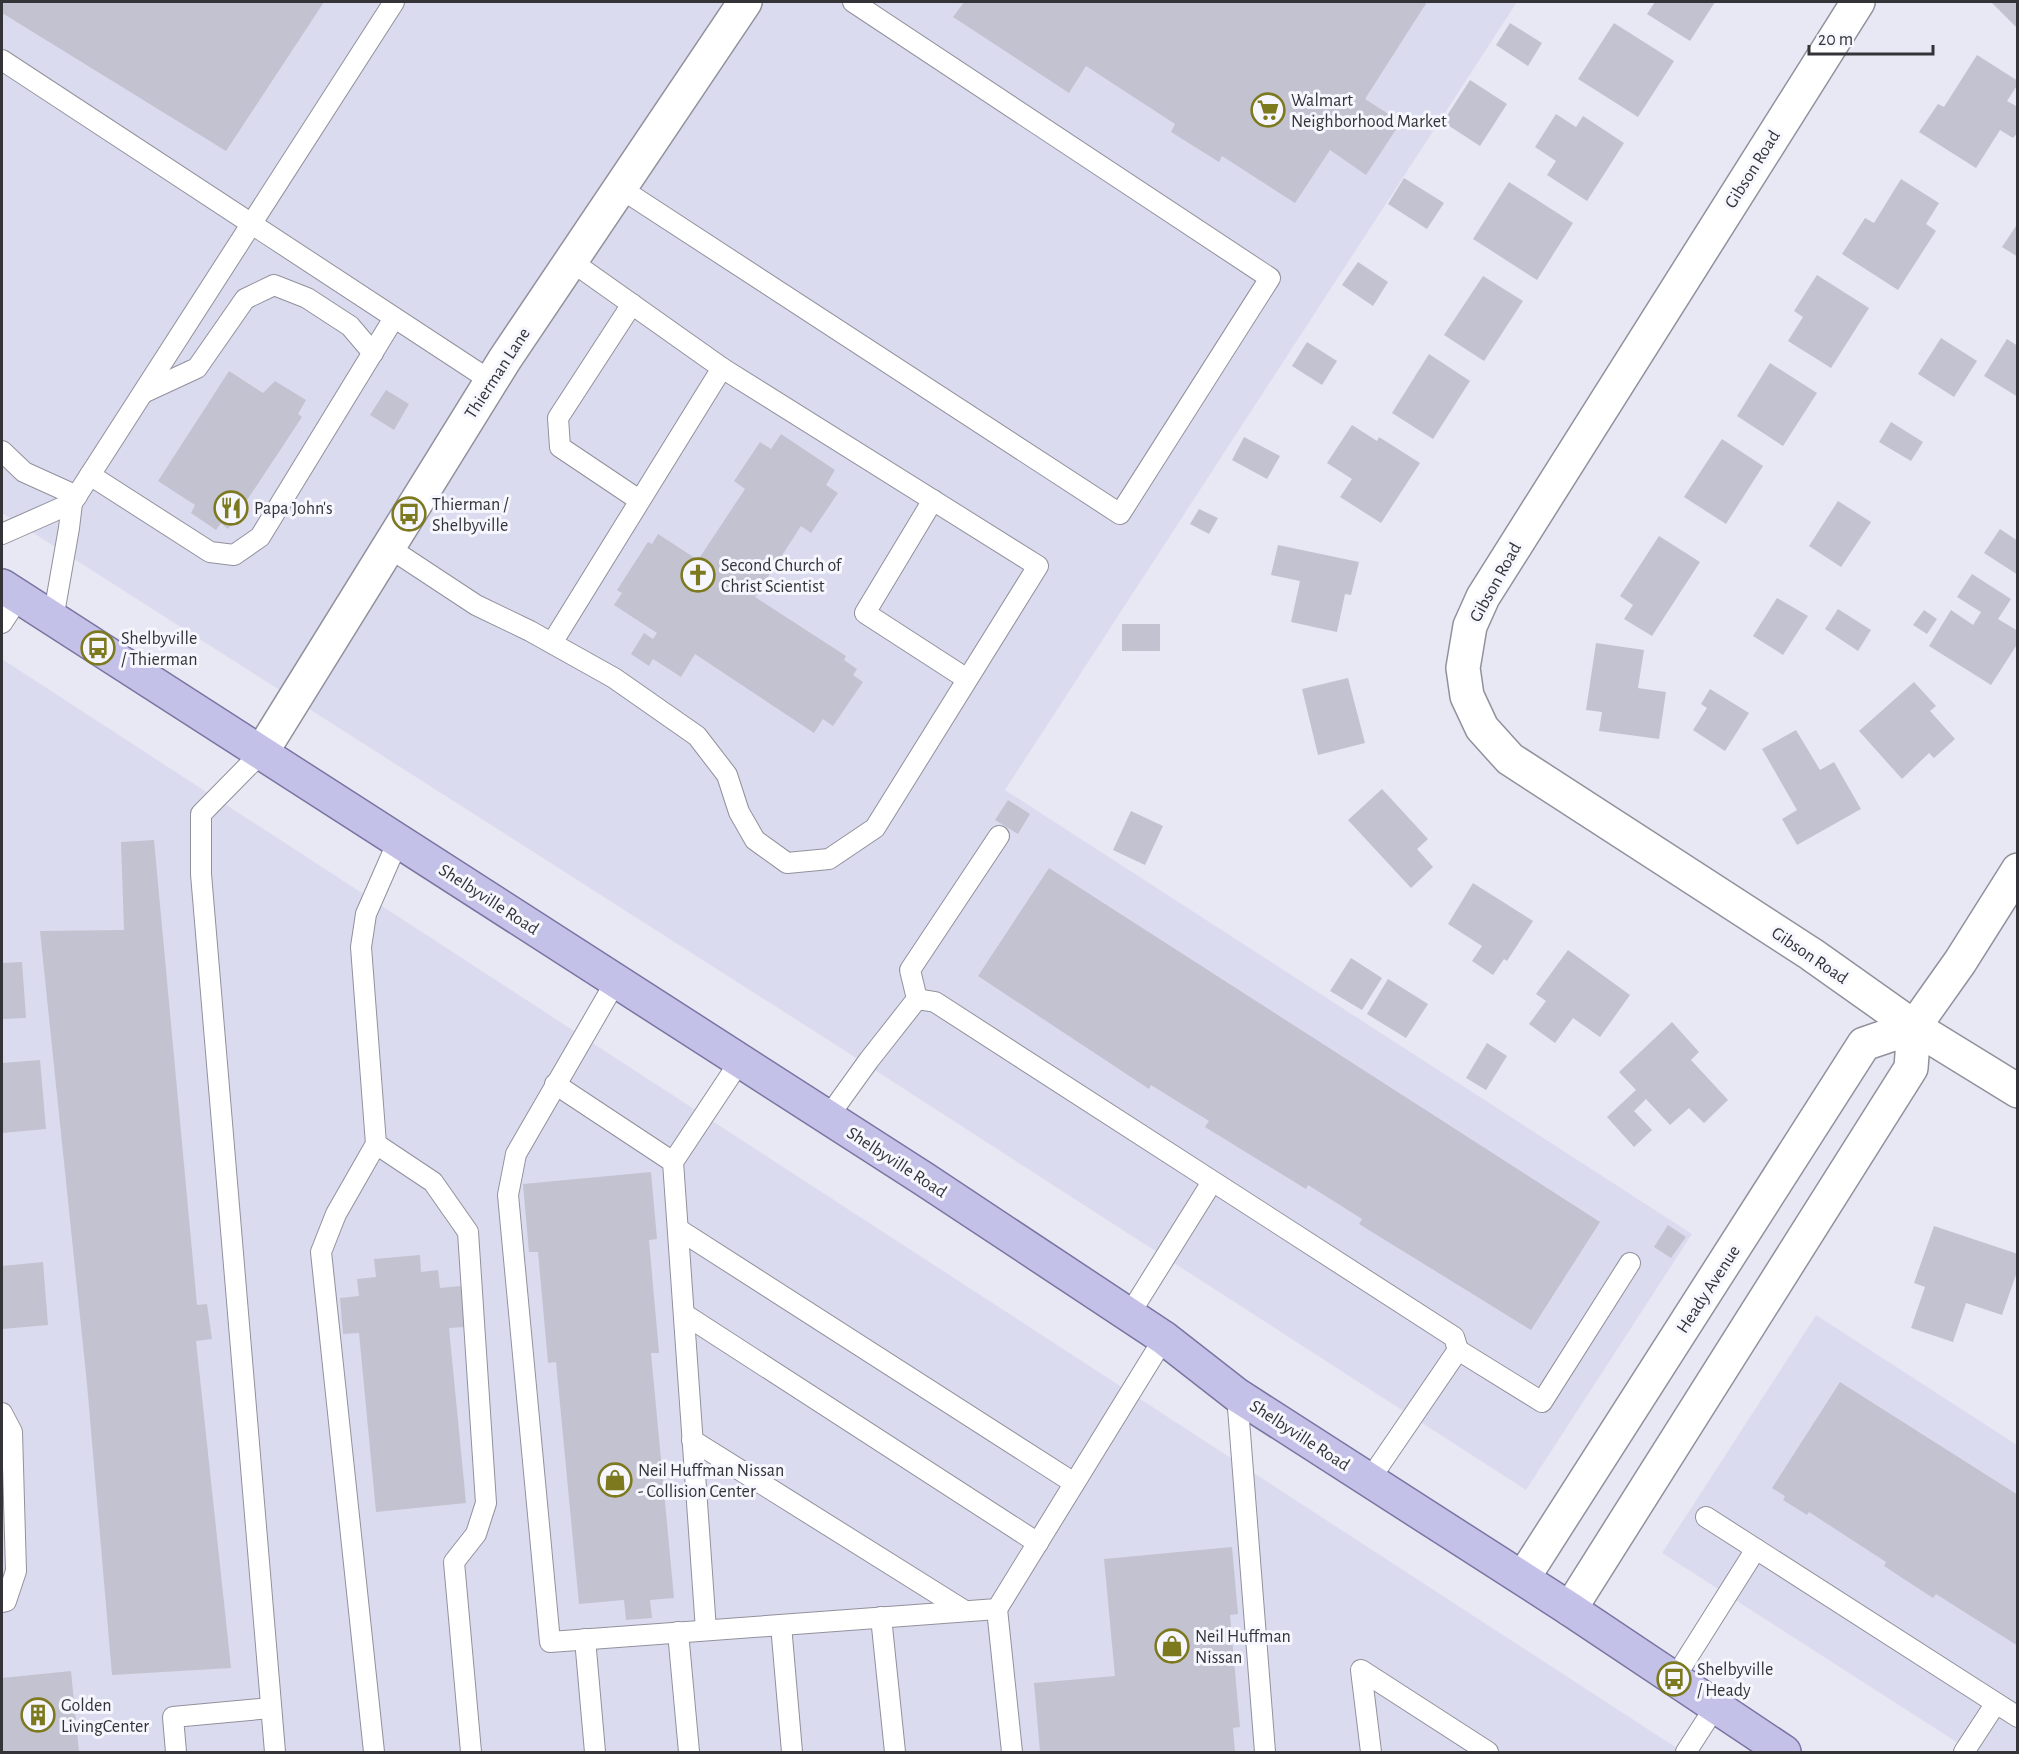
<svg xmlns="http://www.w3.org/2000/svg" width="2019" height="1754" viewBox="0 0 2019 1754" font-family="'Alegreya Sans',sans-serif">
<rect width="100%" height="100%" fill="#e8e8f5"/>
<g fill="#dbdbef">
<path d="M2,2H1517L1005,790L1692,1234L1526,1490L839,1047L2,513Z"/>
<path d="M2,659L1683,1752H2Z"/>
<path d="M1816,1315L2017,1445V1752H1972L1662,1553Z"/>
</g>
<g fill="#c3c2d0">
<path d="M2,2H324L226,151L2,13Z"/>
<path d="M964,2H1427L1365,99L1401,122L1366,175L1330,150L1295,203L1222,156L1219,162L1171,132L1175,124L1086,66L1069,93L953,17Z"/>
<path d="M1655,2H1715L1690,41L1647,14Z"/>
<path d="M1991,2H2018V29Z"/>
<path d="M1510,23L1542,43L1528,66L1496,45Z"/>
<path d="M1614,23L1674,61L1638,117L1578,79Z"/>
<path d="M1977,55L2018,81V84L2007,101L2018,107V132L2013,138L2000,130L1976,168L1919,132L1938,104L1944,107Z"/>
<path d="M1470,80L1507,104L1480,146L1443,122Z"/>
<path d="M1556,114L1576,127L1583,116L1624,143L1587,201L1547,175L1556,161L1535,147Z"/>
<path d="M1404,178L1444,203L1427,229L1388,204Z"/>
<path d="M1901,179L1939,203L1926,224L1936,231L1898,290L1842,254L1865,218L1874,223Z"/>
<path d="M1509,182L1573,223L1537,280L1473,239Z"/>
<path d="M2018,223V257L2002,247Z"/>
<path d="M1358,262L1388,282L1373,306L1342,285Z"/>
<path d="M1817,275L1869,308L1831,368L1788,341L1803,317L1794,311Z"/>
<path d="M1483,276L1523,301L1484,361L1444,335Z"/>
<path d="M1941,338L1977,361L1954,397L1918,374Z"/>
<path d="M2007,339L2018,346V397L1984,376Z"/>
<path d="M1307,342L1337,361L1322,385L1292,366Z"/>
<path d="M1429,354L1470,381L1433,439L1392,413Z"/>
<path d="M1770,363L1817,393L1783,446L1737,416Z"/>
<path d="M229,371L263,393L275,381L306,400L298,414L302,417L228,529L221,523L216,530L191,513L195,505L158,481Z"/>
<path d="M386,390L409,404L394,430L370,415Z"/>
<path d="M1891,422L1923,442L1911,461L1879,442Z"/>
<path d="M1352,425L1377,441L1379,437L1420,463L1381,523L1340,497L1352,479L1327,463Z"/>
<path d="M781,434L835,470L826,485L838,493L811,533L801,526L755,597L846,656L844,660L857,669L853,675L863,682L833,726L823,719L814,733L695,654L681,677L653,659L649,666L631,654L644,633L653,639L657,633L614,605L622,593L617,590L648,542L652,544L658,534L698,560L745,489L734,481L760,442L771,449Z"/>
<path d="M1244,437L1280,456L1267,479L1232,460Z"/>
<path d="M1722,439L1763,466L1726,524L1684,497Z"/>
<path d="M1838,501L1871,522L1841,567L1809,546Z"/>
<path d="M1199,509L1218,518L1209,534L1190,524Z"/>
<path d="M2000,529L2018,541V575L1984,553Z"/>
<path d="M1659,536L1700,562L1652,636L1624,619L1633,605L1620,596Z"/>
<path d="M1278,545L1359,562L1351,595L1345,594L1337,632L1291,622L1300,581L1271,575Z"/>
<path d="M1972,574L2011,599L1998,619L2018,631V643L1991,685L1929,646L1951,610L1973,625L1981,612L1957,597Z"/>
<path d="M1777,598L1808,616L1783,655L1753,636Z"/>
<path d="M1838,609L1871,630L1858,651L1825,629Z"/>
<path d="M1924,610L1937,619L1927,634L1913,625Z"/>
<rect x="1122" y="624" width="38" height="27"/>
<path d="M1596,643L1644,650L1638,688L1666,692L1659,739L1599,731L1602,712L1586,710Z"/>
<path d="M1348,678L1365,743L1318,755L1302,689Z"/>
<path d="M1914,682L1936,706L1930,711L1955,739L1934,758L1929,753L1902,779L1859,731Z"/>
<path d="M1710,689L1749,713L1725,751L1693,730L1707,708L1701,704Z"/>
<path d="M1796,730L1820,770L1834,762L1861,809L1797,845L1782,819L1797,810L1762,749Z"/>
<path d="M1382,789L1428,839L1417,849L1433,867L1411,888L1348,820Z"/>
<path d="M1008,800L1030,814L1018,834L995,820Z"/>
<path d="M1131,811L1163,826L1145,865L1113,850Z"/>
<path d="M154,840L197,1305L207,1304L212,1339L196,1341L231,1668L112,1675L87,1384L40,931L124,930L121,842Z"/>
<path d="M1049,868L1600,1222L1531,1330L1359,1224L1362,1219L1308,1185L1306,1189L1205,1127L1209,1121L1151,1085L1149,1089L978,976Z"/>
<path d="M1473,883L1533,921L1507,961L1504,959L1493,975L1472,961L1482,946L1448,924Z"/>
<path d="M1568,950L1630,995L1600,1037L1573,1018L1555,1043L1529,1024L1546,1001L1536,994Z"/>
<path d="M1351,958L1382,978L1362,1010L1330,991Z"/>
<path d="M22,962L26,1018L2,1019V963Z"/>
<path d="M1388,979L1428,1004L1406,1038L1367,1014Z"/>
<path d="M1672,1022L1699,1052L1691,1060L1728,1100L1704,1123L1689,1108L1670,1125L1646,1099L1634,1111L1652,1130L1634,1147L1607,1117L1636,1090L1619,1072Z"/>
<path d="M1487,1043L1507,1056L1486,1090L1466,1078Z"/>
<path d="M40,1060L46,1129L2,1133V1063Z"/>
<path d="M651,1172L657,1239L649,1240L659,1353H651L674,1598L650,1600L652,1618L626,1620L624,1600L579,1604L556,1362L548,1363L538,1252H529L523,1184Z"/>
<path d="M1668,1225L1686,1237L1671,1258L1654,1247Z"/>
<path d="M1934,1226L2018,1254V1269L2002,1315L1966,1303L1953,1342L1911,1328L1925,1287L1914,1283Z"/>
<path d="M420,1255L421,1272L438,1270L440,1288L461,1286L464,1327L449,1328L466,1503L376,1512L359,1333L343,1334L340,1298L359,1296L357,1279L376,1277L374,1259Z"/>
<path d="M43,1262L48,1325L2,1329V1266Z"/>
<path d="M1840,1382L2018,1495V1646L1936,1594L1933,1598L1884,1566L1886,1562L1809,1512L1807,1515L1783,1500L1785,1496L1772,1488Z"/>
<path d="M1232,1547L1238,1614L1230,1615L1240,1727L1233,1728L1235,1752H1040L1034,1683L1115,1676L1104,1559Z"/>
<path d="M71,1671L79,1752H2V1678Z"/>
</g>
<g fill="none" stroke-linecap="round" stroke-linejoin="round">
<g stroke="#91919d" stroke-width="22">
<g id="service">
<path d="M2,60L491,381"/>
<path d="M620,188L1120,514L1270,278L853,2"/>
<path d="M632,304L558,418L560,447L639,500"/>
<path d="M143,393L197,368L245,299L274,285L307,298L350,326L373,353"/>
<path d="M2,451L24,472L77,496"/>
<path d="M90,475L210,552L234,555L260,537L394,318"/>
<path d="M933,500L865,613L967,679"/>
<path d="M2,534L72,503"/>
<path d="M388,547L476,605L530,631L614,678L697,736L727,775L739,812L755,840L787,863L829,859L875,828L1038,566L722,368"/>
<path d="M53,619L69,528L72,503L394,2"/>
<path d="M2,623L19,597"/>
<path d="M552,643L722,368L571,261"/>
<path d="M261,753L201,814V874L275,1752"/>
<path d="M616,981L516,1154L508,1195L550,1642L997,1609L1164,1338"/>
<path d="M917,999L910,970L999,836"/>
<path d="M555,1084L673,1162"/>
<path d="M828,1117L869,1060L917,999L935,1002L1454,1337L1458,1350L1370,1479"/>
<path d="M376,1144L433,1182L468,1232L486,1503L476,1534L454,1562L471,1752"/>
<path d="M678,1229L1074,1483"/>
<path d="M684,1314L1038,1543"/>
<path d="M1129,1315L1212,1182"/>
<path d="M1458,1350L1542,1402L1630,1263"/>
<path d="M1237,1395L1265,1752"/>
<path d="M2,1413L12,1432L16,1571L6,1601L2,1602"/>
<path d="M692,1440L965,1611"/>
<path d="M1706,1517L1996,1703"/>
<path d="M997,1609L1012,1752"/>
<path d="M881,1617L895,1752"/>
<path d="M781,1625L792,1752"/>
<path d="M706,1630L673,1162L740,1061"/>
<path d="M678,1632L689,1752"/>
<path d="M585,1639L595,1752"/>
<path d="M1674,1679L1756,1549"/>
<path d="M176,1752L173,1717L271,1708"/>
<path d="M374,1752L321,1252L336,1214L376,1144L361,947L366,914L398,841"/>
<path d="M1371,1752L1361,1670L1488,1752"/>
<path d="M1686,1752L1715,1707"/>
<path d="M1964,1752L1996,1703L2018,1717"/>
</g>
</g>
<g stroke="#91919d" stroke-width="36">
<g id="minor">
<path d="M1858,2L1483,597L1470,626L1463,668L1467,696L1482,728L1510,759L1811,954L1914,1027L2018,1091"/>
<path d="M261,753L505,359L745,2"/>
<path d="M1914,1027L1960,962L2018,870"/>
<path d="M1523,1578L1864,1044L1914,1027L1911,1068L1570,1609"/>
</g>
</g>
<g stroke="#7875a1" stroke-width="36">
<path id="primary" d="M2,586L924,1179L1164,1338L1237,1395L1570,1609L1784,1752"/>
</g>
<use href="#service" stroke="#fff" stroke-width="20"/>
<use href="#minor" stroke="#fff" stroke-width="33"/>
<use href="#primary" stroke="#c4c1e8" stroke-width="33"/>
</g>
<defs>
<g id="supermarket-ring" transform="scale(1.725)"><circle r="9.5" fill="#f6f6fe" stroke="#7c791f" stroke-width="1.5"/><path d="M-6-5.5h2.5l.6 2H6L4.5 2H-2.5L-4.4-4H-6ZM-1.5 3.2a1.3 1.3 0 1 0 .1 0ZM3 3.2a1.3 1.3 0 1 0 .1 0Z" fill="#7c791f"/></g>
<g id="restaurant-ring" transform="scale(1.725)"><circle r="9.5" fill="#f6f6fe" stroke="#7c791f" stroke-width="1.5"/><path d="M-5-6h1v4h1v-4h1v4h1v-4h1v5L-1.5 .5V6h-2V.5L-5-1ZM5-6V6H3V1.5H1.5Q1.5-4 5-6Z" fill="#7c791f"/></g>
<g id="bus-ring" transform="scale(1.725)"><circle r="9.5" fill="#f6f6fe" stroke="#7c791f" stroke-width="1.5"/><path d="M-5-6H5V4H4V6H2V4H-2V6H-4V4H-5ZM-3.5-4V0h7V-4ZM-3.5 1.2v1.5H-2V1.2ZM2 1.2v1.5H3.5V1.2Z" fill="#7c791f"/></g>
<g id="church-ring" transform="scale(1.725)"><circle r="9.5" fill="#f6f6fe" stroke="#7c791f" stroke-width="1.5"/><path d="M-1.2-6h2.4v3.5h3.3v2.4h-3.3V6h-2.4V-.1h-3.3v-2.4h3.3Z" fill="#7c791f"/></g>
<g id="shop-ring" transform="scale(1.725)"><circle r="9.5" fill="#f6f6fe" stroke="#7c791f" stroke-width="1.5"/><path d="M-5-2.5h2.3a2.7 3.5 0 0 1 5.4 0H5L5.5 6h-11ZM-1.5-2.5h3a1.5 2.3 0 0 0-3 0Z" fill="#7c791f"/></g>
<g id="building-ring" transform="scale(1.725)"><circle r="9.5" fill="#f6f6fe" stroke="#7c791f" stroke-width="1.5"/><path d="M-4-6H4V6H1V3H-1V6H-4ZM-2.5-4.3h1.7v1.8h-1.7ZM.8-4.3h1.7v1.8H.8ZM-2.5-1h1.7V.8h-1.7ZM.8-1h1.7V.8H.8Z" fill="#7c791f"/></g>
</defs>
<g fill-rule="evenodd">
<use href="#supermarket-ring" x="1268" y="110"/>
<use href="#restaurant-ring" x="231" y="508"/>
<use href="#bus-ring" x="409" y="514"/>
<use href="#church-ring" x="698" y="575"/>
<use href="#bus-ring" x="98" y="648"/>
<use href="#shop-ring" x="615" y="1480"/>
<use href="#shop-ring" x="1172" y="1646"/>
<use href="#bus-ring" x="1674" y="1679"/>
<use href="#building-ring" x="38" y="1715"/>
</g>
<g text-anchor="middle" stroke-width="6" stroke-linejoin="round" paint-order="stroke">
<g font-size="18" fill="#333338" stroke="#f6f6fe" text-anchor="start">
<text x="1291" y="106">Walmart<tspan x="1291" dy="21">Neighborhood Market</tspan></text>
<text x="432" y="510">Thierman /<tspan x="432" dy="21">Shelbyville</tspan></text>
<text x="254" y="514">Papa John's</text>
<text x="721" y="571">Second Church of<tspan x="721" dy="21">Christ Scientist</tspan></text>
<text x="121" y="644">Shelbyville<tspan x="121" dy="21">/ Thierman</tspan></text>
<text x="638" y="1476">Neil Huffman Nissan<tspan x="638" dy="21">- Collision Center</tspan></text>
<text x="1195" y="1642">Neil Huffman<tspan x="1195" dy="21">Nissan</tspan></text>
<text x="1697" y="1675">Shelbyville<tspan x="1697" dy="21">/ Heady</tspan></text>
<text x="61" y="1711">Golden<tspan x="61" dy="21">LivingCenter</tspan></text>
</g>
<g font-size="18" fill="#333338" stroke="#f6f6fe">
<text transform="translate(1752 169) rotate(-58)" y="6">Gibson Road</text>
<text transform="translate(497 373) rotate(-57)" y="6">Thierman Lane</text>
<text transform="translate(1495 582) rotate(-61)" y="6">Gibson Road</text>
<text transform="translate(489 899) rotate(33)" y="6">Shelbyville Road</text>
<text transform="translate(1810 955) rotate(34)" y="6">Gibson Road</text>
<text transform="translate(897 1162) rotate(33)" y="6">Shelbyville Road</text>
<text transform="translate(1708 1289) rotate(-57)" y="6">Heady Avenue</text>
<text transform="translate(1300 1435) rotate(33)" y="6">Shelbyville Road</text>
</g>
</g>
<rect width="2019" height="1754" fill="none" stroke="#333338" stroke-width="6"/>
<path d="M1809 45v9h124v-9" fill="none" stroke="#333338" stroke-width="3"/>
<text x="1818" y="45" font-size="18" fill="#333338" stroke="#f6f6fe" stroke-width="4.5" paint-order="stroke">20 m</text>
</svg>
